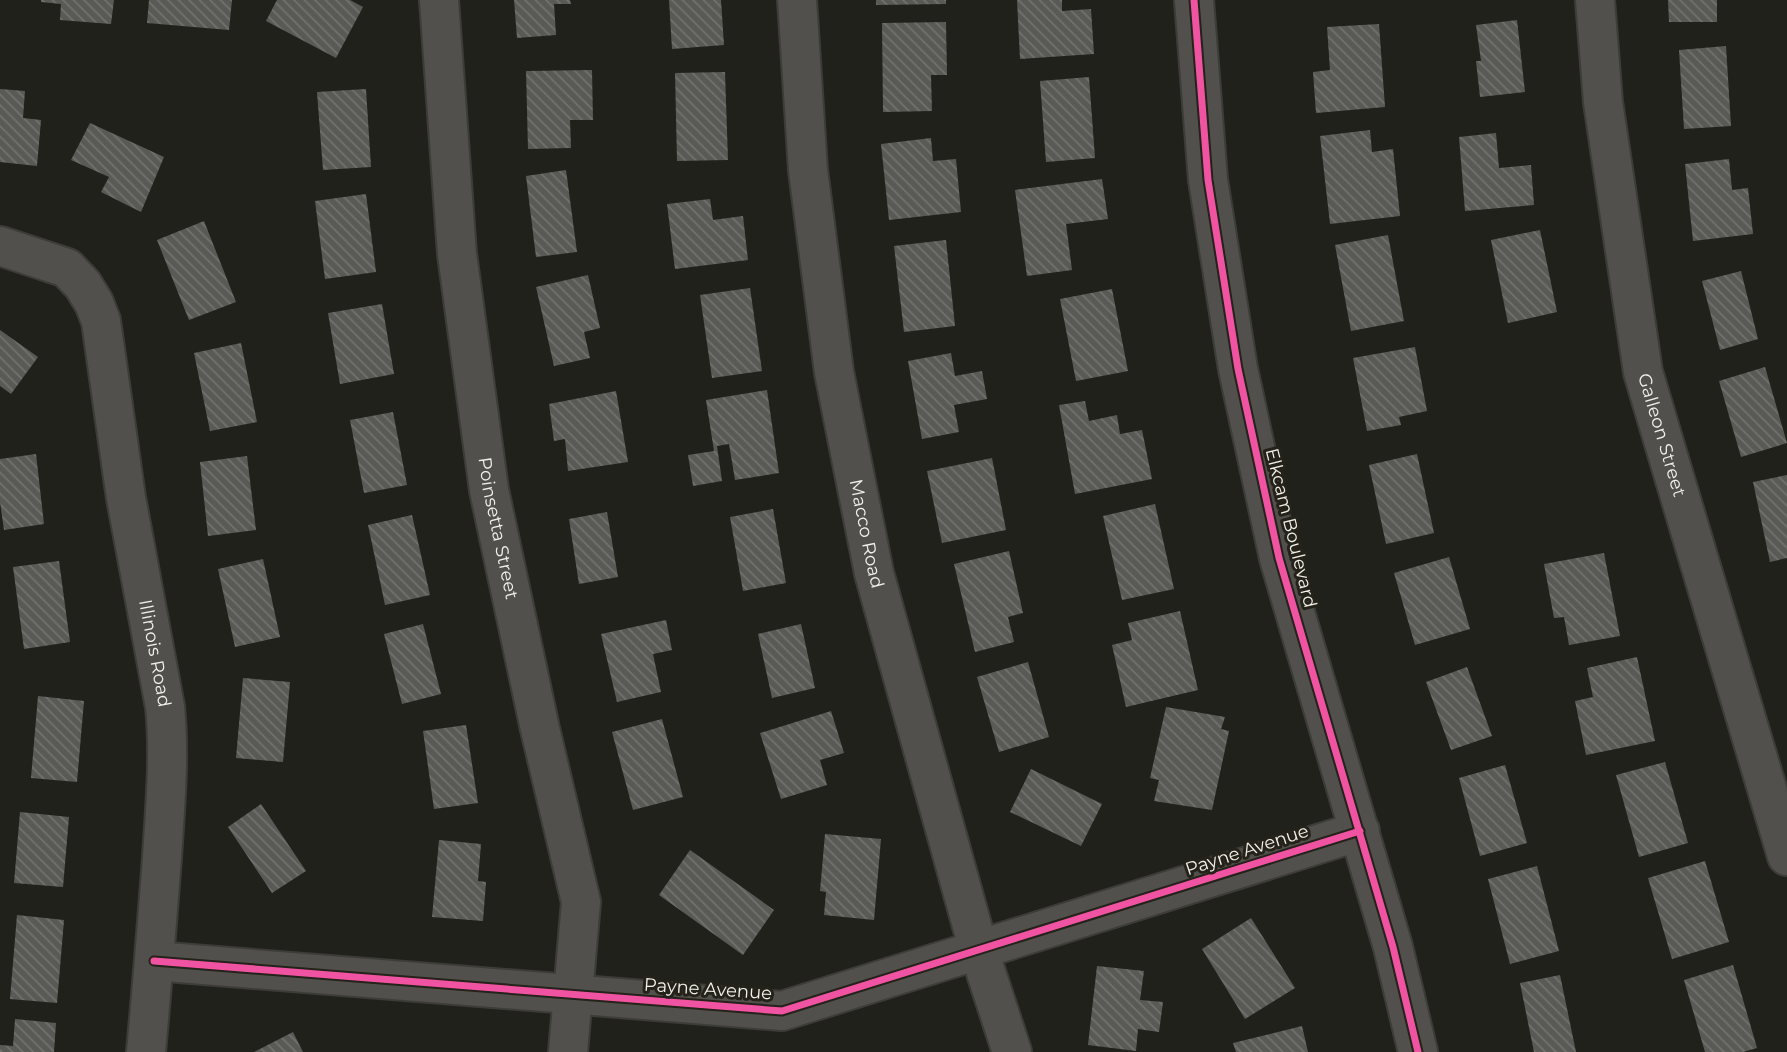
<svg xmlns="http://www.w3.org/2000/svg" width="1787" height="1052" viewBox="0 0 1787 1052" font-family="Montserrat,sans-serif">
<defs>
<pattern id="building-back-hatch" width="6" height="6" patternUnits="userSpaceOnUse" patternTransform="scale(1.75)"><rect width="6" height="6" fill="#595955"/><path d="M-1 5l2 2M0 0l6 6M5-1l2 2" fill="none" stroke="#71716e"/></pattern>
</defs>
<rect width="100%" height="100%" fill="#21211c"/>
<g fill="url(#building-back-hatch)">
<path d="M41,0H114L111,24L60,20L61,4L41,2Z"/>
<path d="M149,0H232L229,30L147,23Z"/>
<path d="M277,0H350L363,7L336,58L266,21Z"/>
<path d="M514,0H570L571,4H554L556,35L517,38Z"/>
<path d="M669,0H721L724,45L672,49Z"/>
<path d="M876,0H946V4L876,5Z"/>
<path d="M1017,0H1062V11L1091,9L1094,54L1020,59Z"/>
<path d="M1668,0H1717V22H1669Z"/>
<path d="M1517,20L1525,92L1480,97L1476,61H1481L1476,25Z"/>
<path d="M946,22L947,75H931L932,111L883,112L882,23Z"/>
<path d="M1379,24L1385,107L1316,113L1313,72L1330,70L1327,27Z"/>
<path d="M1726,46L1731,126L1684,129L1679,50Z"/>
<path d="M592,70L593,120H570L571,148L528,149L526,71Z"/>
<path d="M725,72L728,160L677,161L675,73Z"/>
<path d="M1089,77L1095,158L1046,162L1040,81Z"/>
<path d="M0,89L25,91L23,118L41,120L37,166L0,162Z"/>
<path d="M366,89L371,167L323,170L317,92Z"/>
<path d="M90,123L164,157L141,212L101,192L109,177L71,160Z"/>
<path d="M1370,130L1372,152L1393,149L1400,216L1330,224L1320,136Z"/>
<path d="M1496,133L1499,168L1531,165L1534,205L1465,211L1459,137Z"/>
<path d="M931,138L933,161L956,159L961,212L889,220L881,144Z"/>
<path d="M1729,159L1732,190L1748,188L1753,234L1693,241L1685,164Z"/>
<path d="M566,170L577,252L536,257L526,176Z"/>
<path d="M1102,179L1108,219L1066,224L1072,270L1027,276L1015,190Z"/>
<path d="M366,194L376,272L325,279L315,201Z"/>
<path d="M710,199L713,220L743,216L748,260L675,269L667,204Z"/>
<path d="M204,221L236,302L189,320L157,240Z"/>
<path d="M1540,230L1557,312L1508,323L1491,240Z"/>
<path d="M1388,235L1404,321L1351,331L1335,245Z"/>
<path d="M946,240L955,326L904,332L894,246Z"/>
<path d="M1741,271L1758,339L1720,350L1702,281Z"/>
<path d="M588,275L600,328L584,332L590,358L554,366L536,287Z"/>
<path d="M750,288L762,371L712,378L700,295Z"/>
<path d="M1112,289L1128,371L1076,381L1060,299Z"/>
<path d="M382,304L394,374L340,384L328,313Z"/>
<path d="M0,330L38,357L11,394L0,386Z"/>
<path d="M241,343L257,422L210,431L194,353Z"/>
<path d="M1415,347L1427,411L1399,417L1401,425L1367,431L1353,358Z"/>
<path d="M951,353L955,376L982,371L987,399L954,405L959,432L922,439L908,361Z"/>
<path d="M1765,367L1787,443L1741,457L1719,381Z"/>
<path d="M767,390L779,473L735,480L729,444L717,446L722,481L693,486L688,455L714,451L706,400Z"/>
<path d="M616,391L628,462L568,471L565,439L554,441L549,404Z"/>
<path d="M1085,401L1089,421L1117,415L1120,434L1142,430L1152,479L1075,494L1059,405Z"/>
<path d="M393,412L407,485L364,493L350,420Z"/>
<path d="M36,454L44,524L4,530L0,502V459Z"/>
<path d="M1417,454L1434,533L1386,544L1369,465Z"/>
<path d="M247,456L256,530L208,536L200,462Z"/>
<path d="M992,458L1006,530L942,543L927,471Z"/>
<path d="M1787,475V558L1770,562L1753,482Z"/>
<path d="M1155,504L1174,589L1122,600L1103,516Z"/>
<path d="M773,509L786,583L743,591L730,517Z"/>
<path d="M607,512L618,577L579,584L569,519Z"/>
<path d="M412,515L430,595L385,605L368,525Z"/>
<path d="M1009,551L1023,613L1008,617L1014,642L975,652L954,564Z"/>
<path d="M1604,553L1620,636L1569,645L1564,617L1554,618L1544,564Z"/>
<path d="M1449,557L1470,629L1415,645L1394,573Z"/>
<path d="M263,559L280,637L235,647L218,569Z"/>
<path d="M59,561L70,642L24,649L13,567Z"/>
<path d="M1180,611L1198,690L1126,707L1112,645L1132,640L1128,623Z"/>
<path d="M666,620L672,650L653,654L661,692L617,702L601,634Z"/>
<path d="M423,624L441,694L402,704L384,634Z"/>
<path d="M801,624L815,688L772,698L758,634Z"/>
<path d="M1637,657L1655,741L1586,755L1575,701L1593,697L1587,668Z"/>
<path d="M1028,662L1049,737L999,752L977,677Z"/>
<path d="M1467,667L1492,736L1451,750L1426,682Z"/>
<path d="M243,678L290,682L283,762L236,758Z"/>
<path d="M38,696L84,701L77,782L31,778Z"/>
<path d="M1166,707L1225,717L1221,729L1229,731L1212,810L1154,801L1159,780L1150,778Z"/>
<path d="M831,711L844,753L820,760L827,785L781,799L760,733Z"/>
<path d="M662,719L683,797L633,810L612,732Z"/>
<path d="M466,725L478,803L434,809L423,731Z"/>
<path d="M1665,762L1688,843L1639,857L1616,775Z"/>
<path d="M1505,765L1527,843L1480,856L1459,778Z"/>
<path d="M1031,769L1102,804L1081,846L1010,812Z"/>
<path d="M261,804L306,871L272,893L228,827Z"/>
<path d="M20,812L69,817L63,887L14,883Z"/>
<path d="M825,834L881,839L874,920L824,915L826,892L820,891Z"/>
<path d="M439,840L481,844L478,881L486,882L483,921L432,917Z"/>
<path d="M690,850L774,910L743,955L659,895Z"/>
<path d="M1705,861L1729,942L1672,959L1648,878Z"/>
<path d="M1537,866L1559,951L1510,964L1488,879Z"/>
<path d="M17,915L64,920L57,1003L10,999Z"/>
<path d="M1251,918L1295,988L1245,1019L1202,949Z"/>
<path d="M1733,965L1757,1048L1743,1052H1705L1684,980Z"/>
<path d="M1097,966L1144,971L1140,1000L1163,1002L1159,1032L1138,1029L1136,1051L1088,1045Z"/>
<path d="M1560,975L1576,1052H1534L1520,983Z"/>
<path d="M15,1019L56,1023L54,1052H0V1045L13,1046Z"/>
<path d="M1302,1026L1308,1052H1236L1233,1043Z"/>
<path d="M293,1032L303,1052H254Z"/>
</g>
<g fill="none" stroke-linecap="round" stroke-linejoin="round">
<g stroke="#3d3c38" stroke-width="42">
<g id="minor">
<path id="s1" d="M439,0L457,254L489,490L540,729L581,902L568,1052"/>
<path id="s2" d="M797,0L808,170L834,372L874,573L979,951L1012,1052"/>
<path d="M1194,0L1208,180L1238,369L1279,558L1393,947L1418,1052"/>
<path id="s3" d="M1595,0L1603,102L1643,372L1787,856"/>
<path id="s4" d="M0,246L67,268L83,285L94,303L101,321L126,498L165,707C170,757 165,807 162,858C157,923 152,987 146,1052"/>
<path d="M154,961L782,1011L1360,831"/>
</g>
</g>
<use href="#minor" stroke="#51504c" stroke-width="38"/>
<g stroke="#242219" stroke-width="11">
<g id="cycleway">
<path d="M1194,0L1208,180L1238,369L1279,558L1393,947L1418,1052"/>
<path d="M154,961L782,1011L1360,831"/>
</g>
</g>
<use href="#cycleway" stroke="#f153a3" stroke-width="7"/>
</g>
<g text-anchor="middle" stroke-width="6" stroke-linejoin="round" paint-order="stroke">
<g font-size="18" fill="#f2f1eb" stroke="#242219">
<text dy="6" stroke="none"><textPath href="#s3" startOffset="441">Galleon Street</textPath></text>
<text transform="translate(1291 528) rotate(76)" y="6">Elkcam Boulevard</text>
<text dy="6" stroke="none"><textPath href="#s1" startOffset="532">Poinsetta Street</textPath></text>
<text dy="6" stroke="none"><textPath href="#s2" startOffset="539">Macco Road</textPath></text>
<text dy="6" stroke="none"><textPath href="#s4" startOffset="471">Illinois Road</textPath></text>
<text transform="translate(1247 850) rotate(-18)" y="6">Payne Avenue</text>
<text transform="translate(708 989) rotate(4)" y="6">Payne Avenue</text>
</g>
</g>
</svg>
